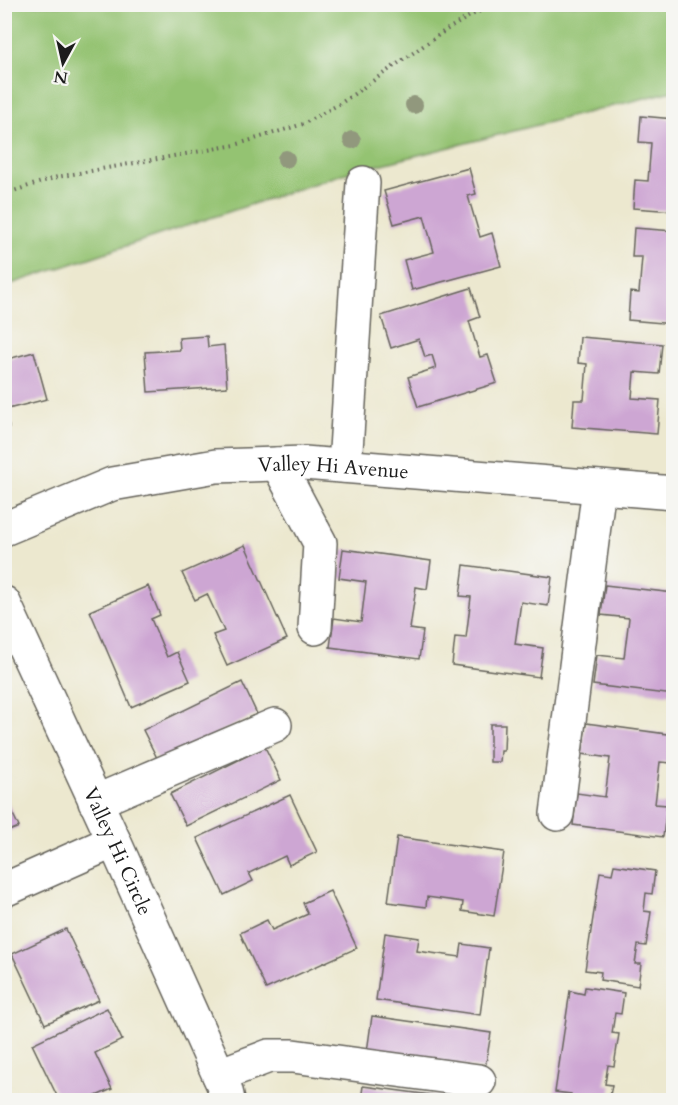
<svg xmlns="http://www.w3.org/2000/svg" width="678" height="1105" viewBox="0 0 678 1105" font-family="Cardo,serif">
<rect width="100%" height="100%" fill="#f6f6f2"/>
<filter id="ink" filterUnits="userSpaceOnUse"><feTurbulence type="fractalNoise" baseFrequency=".0167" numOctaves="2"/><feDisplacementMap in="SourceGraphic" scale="12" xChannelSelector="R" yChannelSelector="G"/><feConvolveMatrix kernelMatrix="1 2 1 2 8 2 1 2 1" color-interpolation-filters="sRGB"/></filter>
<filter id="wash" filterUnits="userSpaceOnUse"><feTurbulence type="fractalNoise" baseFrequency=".008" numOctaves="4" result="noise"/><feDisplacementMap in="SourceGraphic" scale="24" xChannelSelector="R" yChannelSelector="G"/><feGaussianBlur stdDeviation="1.35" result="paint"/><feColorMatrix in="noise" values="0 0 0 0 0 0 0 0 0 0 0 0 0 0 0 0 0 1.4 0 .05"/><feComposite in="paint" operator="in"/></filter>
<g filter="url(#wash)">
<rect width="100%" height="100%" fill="#ece8cf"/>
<path fill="#94c372" stroke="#587047" stroke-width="1.5" d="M4,5H673V91L343,174L5,286Z"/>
<g id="blocks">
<g fill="#cda6d3">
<path d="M641,116L674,119V211L633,208L635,180L648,181L651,143L639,142Z"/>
<path d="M469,168L476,194L468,196L480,237L492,233L501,266L412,290L404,260L434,252L424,216L394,224L384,191Z"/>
<path d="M634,228L674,231V324L628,320L630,292L639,293L642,257H632Z"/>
<path d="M471,288L480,317L469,321L480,357L488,355L497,383L418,407L408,377L436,368L432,355L425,357L419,339L391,348L381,316Z"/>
<path d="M207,336L208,347L224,345L227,387L148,392L145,352L180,350L179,338Z"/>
<path d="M580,337L662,344L659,374L634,372L632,398L660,400L657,434L572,427L574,400H584L587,364L578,363Z"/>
<path d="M34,352L47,399L4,410V360Z"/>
<path d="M5,412L9,427L4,428V413Z"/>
<path d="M245,545L287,639L227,666L213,635L224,631L207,594L195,600L182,573Z"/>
<path d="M343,549L431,561L427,589L416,587L410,629L423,631L419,659L330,647L334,618L361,622L366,582L339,578Z"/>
<path d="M464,565L552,577L548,606L521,602L515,644L543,648L539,677L452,665L455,637L466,638L471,597L460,596Z"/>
<path d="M605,585L674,593V695L593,685L597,655L624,658L629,618L601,615Z"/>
<path d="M148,586L160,615L151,619L167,657L177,652L190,681L131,707L90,611Z"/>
<path d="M242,682L257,714L159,762L143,730Z"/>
<path d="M586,723L674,735L672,763L660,762L655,804L667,805L663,837L573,825L577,793L605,797L610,758L582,754Z"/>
<path d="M490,724H505L504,751H501L500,762H490Z"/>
<path d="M265,747L281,780L186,826L170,794Z"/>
<path d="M4,795L19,827L4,833Z"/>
<path d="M290,795L317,852L289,865L285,856L249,873L253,881L224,895L197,838Z"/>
<path d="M397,837L504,852L494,916L462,911L463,902L427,897L426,907L388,902Z"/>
<path d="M614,865L655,871L652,894L646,893L644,911L651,912L646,946L638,945L635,964H641L638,986L600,980L601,972L585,970L600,872L612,874Z"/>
<path d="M330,891L357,948L266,989L240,933L267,920L272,930L308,914L303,903Z"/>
<path d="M66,929L99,1000L45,1024L12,954Z"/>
<path d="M385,933L419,938L417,951L460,957L462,944L489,948L480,1015L376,1000Z"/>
<path d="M585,987L624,993L621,1014L615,1013L612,1033L619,1034L614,1066L608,1065L605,1084L612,1085L609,1100H570L571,1094L555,1092L570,991L584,994Z"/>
<path d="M107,1008L122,1040L95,1053L112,1089L87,1100H59L32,1044Z"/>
<path d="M372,1016L491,1033L485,1069L367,1052Z"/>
<path d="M363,1086L461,1099V1100H361Z"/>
</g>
</g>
</g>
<g filter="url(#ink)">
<use href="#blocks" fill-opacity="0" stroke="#65635b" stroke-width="1.5"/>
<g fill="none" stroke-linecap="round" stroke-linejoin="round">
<g stroke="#65635b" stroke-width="36">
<g id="minor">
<path d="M278,464L320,543L315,628"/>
<path d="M345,466L363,183"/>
<path id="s1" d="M4,529L112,484L216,466L304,463L674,493"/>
<path id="s2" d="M4,603L114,841L226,1091L228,1100"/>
<path d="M95,802L275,725"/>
<path d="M557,814L599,487"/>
<path d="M4,890L114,841"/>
<path d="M219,1075L269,1056H293L479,1081"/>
</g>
</g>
<path stroke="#65635b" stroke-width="4" stroke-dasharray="1.5 4.5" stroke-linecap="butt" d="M4,194L57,177L235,145L303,124L341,103L446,30L470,16L494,4"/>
<use href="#minor" stroke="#fff" stroke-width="33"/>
</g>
<g fill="#91987d">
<circle cx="414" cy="105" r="9"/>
<circle cx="352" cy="140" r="9"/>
<circle cx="286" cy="159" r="9"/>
</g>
</g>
<g text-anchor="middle" stroke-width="4.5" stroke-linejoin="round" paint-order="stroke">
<g font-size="20" fill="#1c1c1c" stroke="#f6f6f2">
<text dy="7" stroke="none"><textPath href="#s1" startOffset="340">Valley Hi Avenue</textPath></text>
<text dy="7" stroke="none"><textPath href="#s2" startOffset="273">Valley Hi Circle</textPath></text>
</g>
</g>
<rect width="678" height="1105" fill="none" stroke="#f6f6f2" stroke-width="24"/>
<g transform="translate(63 63) rotate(188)" stroke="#f6f6f2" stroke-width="4.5" paint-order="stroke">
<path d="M0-4.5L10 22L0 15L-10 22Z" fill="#1c1c1c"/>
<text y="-9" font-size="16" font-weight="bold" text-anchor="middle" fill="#1c1c1c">N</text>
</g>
</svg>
